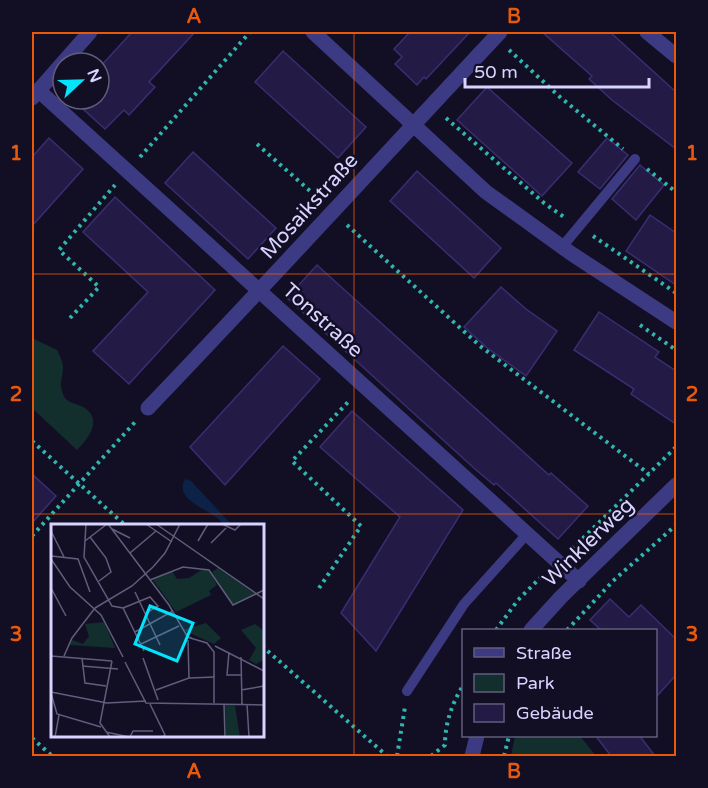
<svg xmlns="http://www.w3.org/2000/svg" width="708" height="788" viewBox="0 0 708 788" font-family="'Varela Round',sans-serif">
<rect width="100%" height="100%" fill="#120f25"/>
<g fill="#122f2e">
<path d="M32,338L57,350C60,356 63,362 63,368C63,376 59,383 62,391C65,404 74,402 83,407C104,419 88,439 77,450L32,408Z"/>
<path d="M515,736H580L596,756H511Z"/>
</g>
<path fill="#0c2247" d="M185,479L191,481L232,525H225C221,522 218,518 214,516C203,507 174,498 185,479Z"/>
<g fill="#231b46" stroke="#3a2d72" stroke-width="1.5">
<path d="M132,32H195L149,82L155,87L129,115L124,110L105,129L72,99H99V68Z"/>
<path d="M410,32H470L426,79L424,77L417,85L395,64L402,57L394,49Z"/>
<path d="M542,32H610L676,92V149L612,100L589,79L592,76Z"/>
<path d="M283,51L366,127L338,158L255,82Z"/>
<path d="M487,87L572,163L542,196L457,120Z"/>
<path d="M49,138L83,169L32,226V157Z"/>
<path d="M607,138L628,155L600,189L578,172Z"/>
<path d="M193,152L276,228L248,259L165,183Z"/>
<path d="M640,165L664,185L636,220L612,199Z"/>
<path d="M417,171L501,248L474,278L390,201Z"/>
<path d="M115,197L215,290L129,384L93,351L148,292L83,232Z"/>
<path d="M650,215L676,233V285L626,251Z"/>
<path d="M317,265L549,475L551,473L588,506L558,539L496,483L494,485L475,469L287,298Z"/>
<path d="M501,287L526,309L557,331L526,376L486,347L464,327Z"/>
<path d="M599,312L659,352L655,357L676,371V424L631,394L634,389L574,350Z"/>
<path d="M283,346L320,379L225,485L190,447Z"/>
<path d="M352,411L463,510L376,651L341,613L400,517L320,447Z"/>
<path d="M32,474L56,496L32,523Z"/>
<path d="M610,599L629,617L641,605L676,639V675L656,697V630H601L590,620Z"/>
<path d="M595,735H639L655,756H611Z"/>
</g>
<g fill="none" stroke-linecap="round" stroke-linejoin="round">
<g stroke="#2fb6ae" stroke-width="4" stroke-dasharray="3 4.5" stroke-linecap="butt">
<path d="M509,50L560,97L623,149"/>
<path d="M446,118L544,203L564,217"/>
<path d="M257,144L319,199"/>
<path d="M140,157L250,32"/>
<path d="M647,169L676,192"/>
<path d="M347,225L480,346L649,474"/>
<path d="M593,236L676,293"/>
<path d="M70,318L99,287L59,250L115,185"/>
<path d="M640,325L676,350"/>
<path d="M32,441L126,526"/>
<path d="M32,536L136,421"/>
<path d="M572,549L676,447"/>
<path d="M319,588L361,526L292,461L350,400"/>
<path d="M496,630L518,600L544,574"/>
<path d="M567,630L613,581L676,525"/>
<path d="M262,646L387,756"/>
<path d="M32,738L52,756"/>
<path d="M397,756L405,707"/>
<path d="M431,756L445,745C445,723 452,703 464,684"/>
<path d="M504,756L509,736"/>
</g>
<g stroke="#3d3a84" stroke-width="10">
<path d="M562,247L635,159"/>
<path d="M407,691L464,604L527,534"/>
</g>
<g stroke="#3d3a84" stroke-width="15">
<path d="M313,32L486,192L572,254L676,322"/>
<path d="M647,32L676,56"/>
<path d="M38,90L579,581"/>
<path d="M32,98L90,32"/>
<path d="M148,408C267,284 383,157 500,32"/>
<path d="M531,630L561,597L676,485"/>
<path d="M472,756L477,736"/>
</g>
</g>
<path fill="none" stroke="#e8590c" stroke-width="1.5" stroke-opacity="0.55" d="M354,32V756M32,274H676M32,514H676"/>
<g text-anchor="middle" stroke-width="5" stroke-linejoin="round" paint-order="stroke">
<g font-size="21" fill="#d8d3ff" stroke="#120f25">
<text transform="translate(309 206) rotate(-48)" y="7">Mosaikstraße</text>
<text transform="translate(323 320) rotate(42)" y="7">Tonstraße</text>
<text transform="translate(588 542) rotate(-44)" y="7">Winklerweg</text>
</g>
</g>
<g transform="translate(51 524)">
<rect width="213" height="213" fill="#120f25"/>
<path d="M167,44L204,70L181,81L161,48ZM152,45L158,46L166,61L158,67L160,71L125,88L102,56L121,47L126,55L138,54ZM53,98L64,124L19,121L21,116L32,120L38,112L34,100ZM155,99L170,114L163,120L132,106ZM204,100L213,107V136L205,140L198,136L205,124L190,106ZM174,182H184L189,213H175Z" fill="#122f2e"/>
<path fill="none" stroke="#615d7c" stroke-width="1.5" d="M35,0L33,33L61,82L72,84L93,127M57,0L118,81L136,112M95,0L121,18M105,0L213,75M171,0L184,6L190,0M61,5L79,14M0,7L13,33M39,13L55,34L60,48L48,57M34,17L56,0M147,17L157,0M160,19L175,4M79,29L105,7M0,32L27,35L39,68M0,35L19,63L50,91L72,133M99,56L132,43L158,46L182,81L213,66M0,64L15,92M84,68L109,121M44,84L81,62L102,43L114,29L129,0M72,84L99,73L107,82L95,89M84,108L122,87M141,114L136,113L156,119L163,128V179M137,116L138,154M90,120L128,102M164,122L213,147M178,128L176,151H190M0,132L61,137M13,132L21,114L44,84M190,133L191,180M31,134L34,159L55,162M92,134L107,176M74,138L95,179L213,181M31,142L67,145M105,166L138,154L164,153M190,166L213,162M0,168L56,179L95,177M0,169L6,190L50,203M99,180L114,211L111,213M173,180L174,213M196,180L198,213M55,208L78,213M4,213L8,191M59,213L49,199L61,137M79,213L82,207H102"/>
<path fill="#01e4fc" fill-opacity="0.15" stroke="#01e4fc" stroke-width="3" d="M99,82L142,99L126,137L84,120Z"/>
<rect width="213" height="213" fill="none" stroke="#d8d3ff" stroke-width="3"/>
</g>
<rect width="708" height="788" fill="none" stroke="#120f25" stroke-width="66"/>
<rect x="462" y="629" width="195" height="108" fill="#120f25" stroke="#615d7c" stroke-width="1.5"/>
<rect x="474" y="648" width="30" height="9" fill="#3d3a84" stroke="#615d7c" stroke-width="1.5"/>
<text x="516" y="659" font-size="18" fill="#d8d3ff">Straße</text>
<rect x="474" y="674" width="30" height="18" fill="#122f2e" stroke="#615d7c" stroke-width="1.5"/>
<text x="516" y="689" font-size="18" fill="#d8d3ff">Park</text>
<rect x="474" y="704" width="30" height="18" fill="#231b46" stroke="#615d7c" stroke-width="1.5"/>
<text x="516" y="719" font-size="18" fill="#d8d3ff">Gebäude</text>
<g transform="translate(81 81) rotate(68)"><circle r="28" fill="#120f25" stroke="#615d7c" stroke-width="1.5"/>
<path d="M0-4.5L10 22L0 15L-10 22Z" fill="#01e4fc"/>
<text y="-9" font-size="16" font-weight="bold" text-anchor="middle" fill="#d8d3ff">N</text>
</g>
<path d="M465 78v9h184v-9" fill="none" stroke="#d8d3ff" stroke-width="3"/>
<text x="474" y="78" font-size="18" fill="#d8d3ff" stroke="#120f25" stroke-width="4.5" paint-order="stroke">50 m</text>
<rect x="33" y="33" width="642" height="722" fill="none" stroke="#e8590c" stroke-width="2"/>
<g font-size="20" text-anchor="middle" font-weight="bold" fill="#e8590c">
<text x="194" y="23">A</text>
<text x="514" y="23">B</text>
<text x="16" y="160">1</text>
<text x="692" y="160">1</text>
<text x="16" y="401">2</text>
<text x="692" y="401">2</text>
<text x="16" y="641">3</text>
<text x="692" y="641">3</text>
<text x="194" y="778">A</text>
<text x="514" y="778">B</text>
</g>
</svg>
